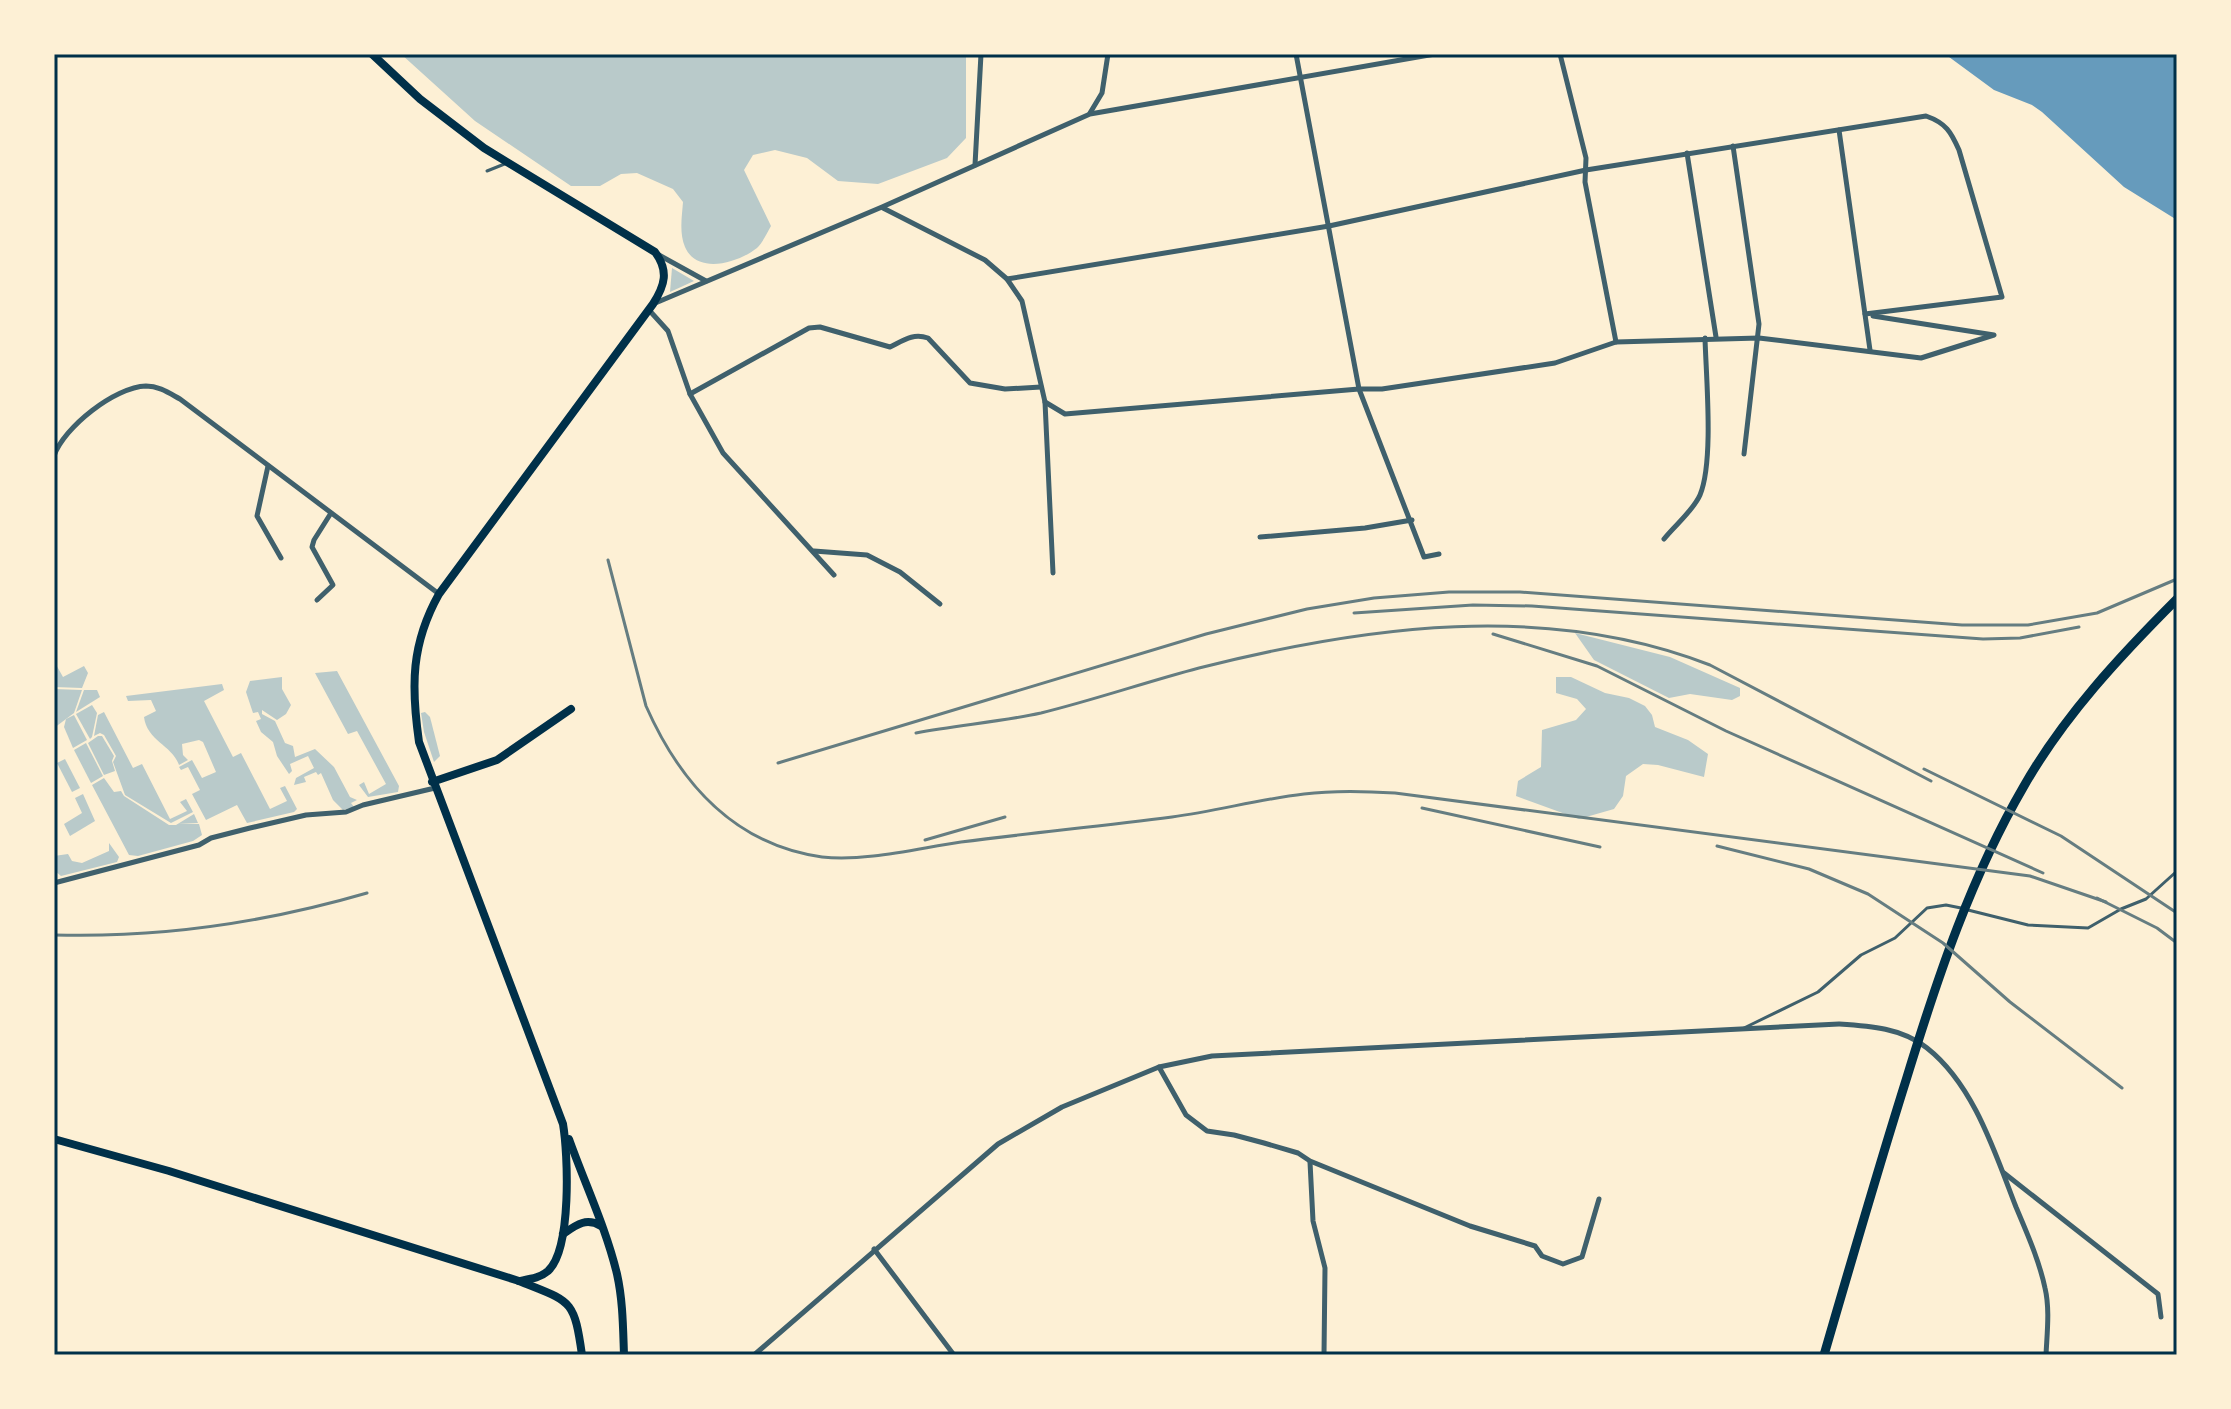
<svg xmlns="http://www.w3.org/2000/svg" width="2231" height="1409" viewBox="0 0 2231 1409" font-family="Lora,serif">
<rect width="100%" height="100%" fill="#fdf0d5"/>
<g fill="#b9caca">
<path d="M401,54H966V138L947,158L878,184L838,181L807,158L775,150L753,155L744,170L771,226C767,233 763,242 757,248C738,263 697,275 685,247C679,233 682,216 683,202L673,189L637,173L621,174L600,186H571L475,121Z"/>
<path d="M672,268L694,281L670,292Z"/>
<path d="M1575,633L1670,657L1740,688V696L1732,700L1690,694L1669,698L1594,660Z"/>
<path d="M54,661L63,677L84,666L88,673L82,688L54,687Z"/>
<path d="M337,671L399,786L398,792L368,797L359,785L364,782L369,794L386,784L357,731L348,734L315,673Z"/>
<path d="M282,677V689L291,705L286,714L277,720L262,710V714L275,721L285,743L293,746L295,757L315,749L334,767L350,797L357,800L351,803L354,807L343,810L333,800L321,773L318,775L316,772L304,777L306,782L294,785L296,778L314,768L308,756L290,764L292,771L289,774L277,756L273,742L261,732L256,721L261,719L258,712L253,713L246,692L250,681Z"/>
<path d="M1556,677H1571L1605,693L1629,698L1645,706L1652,715L1655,727L1688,740L1708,754L1704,777L1658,765L1643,764L1626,776L1623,796L1614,809L1579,819L1516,796L1518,781L1541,767L1542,730L1576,720L1586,709L1577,699L1556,693Z"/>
<path d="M222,684L224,690L204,701L233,757L241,753L270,809L287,801L280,788L285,786L297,809L294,812L247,823L237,805L206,820L192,794L200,790L188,767L181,770L179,767L192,760L202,778L216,772L203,742L199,740L182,744L183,755L188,760L179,765C172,745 147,741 144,717L156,711L151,700L128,701L126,696Z"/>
<path d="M54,689L82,690L74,713L54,728Z"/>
<path d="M84,690H97L100,697L76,712Z"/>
<path d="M92,705L97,713L92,737L90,739L76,714Z"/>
<path d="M104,712L133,768L142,764L170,819L187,811L180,802L186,799L193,812L171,823L125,795L113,762L116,756L104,735L100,733L94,736L98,715Z"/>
<path d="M425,712L430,717L440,756L434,762L424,732L421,713Z"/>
<path d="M74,715L87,740L73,748L64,727L66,719Z"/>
<path d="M98,736H102L114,756L112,761L115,771L104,775L88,743Z"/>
<path d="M86,743L103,776L91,783L74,750Z"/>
<path d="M65,759L80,788L72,792L57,763Z"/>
<path d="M104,778L114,792L121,791L124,796L169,825H176L194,814L198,823L178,824H199L202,835L193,841L138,856L129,855L92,785Z"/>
<path d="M83,794L95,821L70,836L64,824L82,813L75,798Z"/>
<path d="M109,843L119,857L117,862L61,876L54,870V856L68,854L72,861L82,863L109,851Z"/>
</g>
<path fill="#669bbc" d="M1945,54H2177V220L2124,187L2042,112L2032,105L1994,90Z"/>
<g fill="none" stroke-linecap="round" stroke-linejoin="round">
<g stroke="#3f606c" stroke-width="3">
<path d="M487,171L507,163"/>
<path d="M1968,910L2028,925L2088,928L2121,909L2146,899L2177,871"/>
<path d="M1744,1028L1818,992L1861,955L1895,938L1927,908L1946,905L1961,908"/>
</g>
<g stroke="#3f606c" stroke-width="5">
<path d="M1296,54L1359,389L1424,557L1439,554"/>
<path d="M1560,54L1586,158L1585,182L1616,342"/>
<path d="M1090,113L1102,93L1108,54"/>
<path d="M1839,130L1870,350"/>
<path d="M1733,146L1759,324L1744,454"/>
<path d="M1687,153L1716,337"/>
<path d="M975,165L981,54"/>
<path d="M883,208L985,260L1007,279L1022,301L1045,402L1053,573"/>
<path d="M659,255L706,281"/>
<path d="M1007,279L1329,226L1586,170L1926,116C1946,123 1951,132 1959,150L2002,297L1865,314"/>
<path d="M653,304L882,207L1090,114L1435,54"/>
<path d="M649,310L668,331L690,394L723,453L834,575"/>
<path d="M690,394L809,328L820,327L890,347C904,340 913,333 928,338L970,383L1005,389L1041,387"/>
<path d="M1045,402L1065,414L1359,389H1382L1555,363L1616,342L1759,338L1921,358L1994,335L1873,316"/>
<path d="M54,456C64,427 115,387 146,386C159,386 169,393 180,399L439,594"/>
<path d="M268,466L257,516L281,558"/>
<path d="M1260,537L1365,528L1412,520"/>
<path d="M1664,539C1675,525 1693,511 1700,495C1714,461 1706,377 1705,338"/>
<path d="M814,551L867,555L900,572L940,604"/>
<path d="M317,600L333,585L312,547L314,540L331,513"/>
<path d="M54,883L199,845L211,838L250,828L306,815L346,812L363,805L435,788"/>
<path d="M1159,1067L1186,1115L1207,1131L1234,1135L1264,1143L1298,1153L1310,1161L1470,1226L1535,1246L1542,1256L1563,1264L1582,1257L1599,1199"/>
<path d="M1310,1162L1313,1221L1325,1268L1324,1355"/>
<path d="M2004,1173L2158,1294L2161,1317"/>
<path d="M874,1249L954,1355"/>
<path d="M754,1355L998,1144L1062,1107L1159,1067L1212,1056L1839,1024C1870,1026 1902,1028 1927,1048C1974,1085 1995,1153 2016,1207C2027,1233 2039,1260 2045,1288C2050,1309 2047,1333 2046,1355"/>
</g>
<g stroke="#003049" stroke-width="8">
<path d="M372,54L420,99L484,148L655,252C669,271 665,285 653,304L439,594C411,644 411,686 419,742L563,1124C568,1154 572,1249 548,1271C540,1278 530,1279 519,1281"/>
<path d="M432,782L497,760L571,709"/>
<path d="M54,1139L169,1171L519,1281C571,1302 574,1298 582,1355"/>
<path d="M569,1139C585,1184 606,1228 617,1274C623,1301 623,1328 624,1355"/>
<path d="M563,1234C576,1225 586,1217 601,1226"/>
</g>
<path stroke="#003049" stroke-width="9" d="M1824,1355C1851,1262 1878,1169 1907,1077C1938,976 1971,877 2024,786C2064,716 2120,656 2177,599"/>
<g stroke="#657d81" stroke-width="3">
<path d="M608,560L646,706C680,783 735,845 822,857C865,862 919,848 961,842C1032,833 1102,826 1172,817C1217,811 1260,799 1304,794C1335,790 1364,791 1395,793L2030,876L2106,902"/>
<path d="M1354,613L1473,605L1532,606L1983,639L2020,638L2079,627"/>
<path d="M1493,634L1597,666L1726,731L2043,873"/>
<path d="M916,733C958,725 1000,722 1041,713C1094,700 1146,682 1199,668C1365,626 1546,601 1710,665L1931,781"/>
<path d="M778,763L1206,634L1307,609L1374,598L1449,592H1520L1962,625H2028L2097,613L2177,579"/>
<path d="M1924,769L2061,836L2177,913"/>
<path d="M1422,808L1600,847"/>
<path d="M925,840L1005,817"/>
<path d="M1717,846L1809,869L1868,894L1943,943L2010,1002L2122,1088"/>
<path d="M2097,898L2157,928L2177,943"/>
<path d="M54,935C161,938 264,923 367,893"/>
</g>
</g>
<rect width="2231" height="1409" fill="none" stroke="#fdf0d5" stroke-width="112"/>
<rect x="56" y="56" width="2119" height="1297" fill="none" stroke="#003049" stroke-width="3"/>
</svg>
